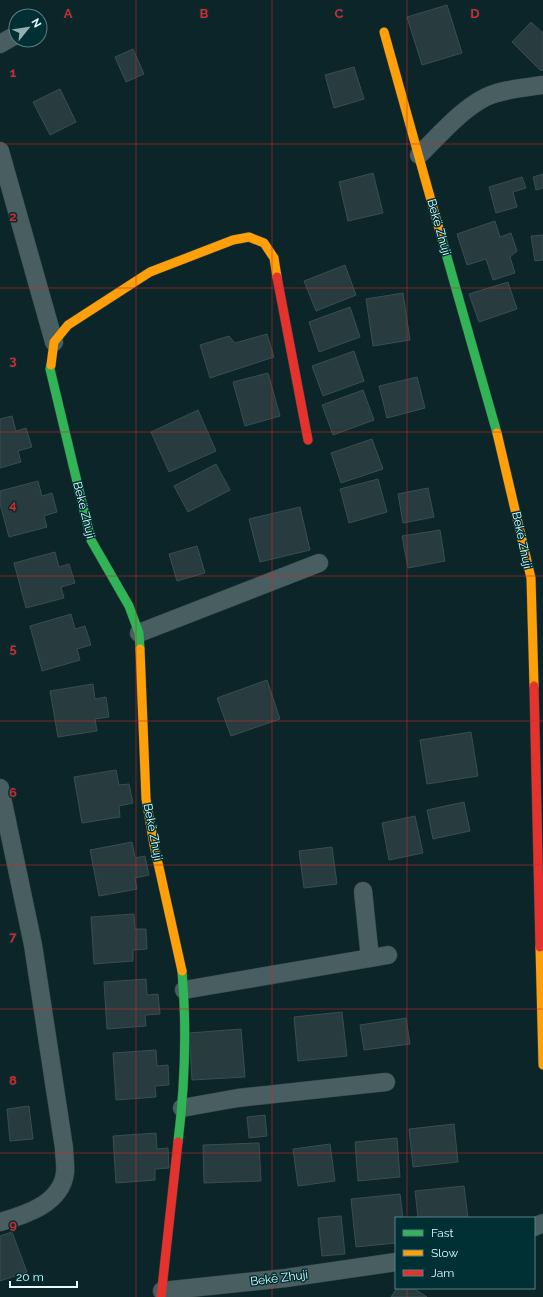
<svg xmlns="http://www.w3.org/2000/svg" width="543" height="1297" viewBox="0 0 543 1297" font-family="Raleway,sans-serif">
<rect width="100%" height="100%" fill="#0c2528"/>
<g fill="#283c3f" stroke="#384e51">
<path d="M447,5L462,53L422,65L407,17Z"/>
<path d="M531,22L543,33V69L541,71L512,42Z"/>
<path d="M133,49L144,74L126,82L115,57Z"/>
<path d="M354,67L364,99L334,108L325,75Z"/>
<path d="M60,89L76,122L50,135L33,102Z"/>
<path d="M373,173L383,213L348,221L339,182Z"/>
<path d="M543,174V188L536,190L533,177Z"/>
<path d="M522,177L526,188L513,192L517,207L496,213L489,187Z"/>
<path d="M495,221L500,237L511,233L517,251L510,257L515,273L493,280L486,259L467,265L457,234Z"/>
<path d="M543,235V260L535,261L531,236Z"/>
<path d="M345,265L356,295L316,311L304,281Z"/>
<path d="M508,282L517,309L479,322L469,294Z"/>
<path d="M403,293L410,340L373,346L366,299Z"/>
<path d="M350,307L360,337L319,352L309,322Z"/>
<path d="M267,334L274,357L210,378L200,345L229,336L235,343Z"/>
<path d="M354,351L364,381L323,396L312,366Z"/>
<path d="M268,373L280,416L245,426L233,382Z"/>
<path d="M417,377L425,408L387,418L379,386Z"/>
<path d="M363,390L374,420L333,435L322,405Z"/>
<path d="M198,410L216,451L169,472L151,432Z"/>
<path d="M12,416L16,431L26,428L32,447L18,451L21,462L0,468V419Z"/>
<path d="M372,439L383,469L341,483L331,453Z"/>
<path d="M216,464L230,490L188,512L174,486Z"/>
<path d="M378,479L387,512L349,523L340,489Z"/>
<path d="M38,481L42,496L52,493L57,512L44,516L47,527L9,537L0,504V491Z"/>
<path d="M428,488L434,517L403,523L398,494Z"/>
<path d="M300,507L310,550L260,562L249,519Z"/>
<path d="M440,530L445,561L408,568L402,536Z"/>
<path d="M197,546L205,573L177,581L169,554Z"/>
<path d="M55,552L59,567L69,564L75,583L61,587L64,598L26,608L14,563Z"/>
<path d="M71,614L75,629L85,626L91,645L77,649L80,660L42,671L30,626Z"/>
<path d="M267,680L280,719L231,736L217,698Z"/>
<path d="M93,684L95,699L106,697L109,717L95,719L97,731L58,737L50,691Z"/>
<path d="M471,732L478,776L427,784L420,740Z"/>
<path d="M116,770L119,785L129,784L133,803L119,806L120,817L82,823L74,777Z"/>
<path d="M464,802L470,831L433,839L427,810Z"/>
<path d="M415,816L423,853L389,860L382,823Z"/>
<path d="M132,842L135,858L145,856L149,875L135,878L137,889L99,896L90,850Z"/>
<path d="M332,847L337,884L304,888L299,851Z"/>
<path d="M134,914L135,929H146L147,949L133,950V961L94,964L91,917Z"/>
<path d="M146,979L147,995L158,994L160,1014L145,1015L146,1026L107,1029L104,982Z"/>
<path d="M342,1012L347,1056L298,1061L294,1017Z"/>
<path d="M406,1018L410,1044L364,1050L360,1025Z"/>
<path d="M241,1029L245,1077L192,1080L189,1033Z"/>
<path d="M156,1050L157,1066L168,1065L169,1085L155,1086L156,1097L116,1100L113,1053Z"/>
<path d="M29,1106L33,1139L10,1141L7,1109Z"/>
<path d="M265,1115L267,1136L249,1138L247,1117Z"/>
<path d="M454,1124L458,1162L413,1167L409,1129Z"/>
<path d="M156,1133L157,1149L168,1148L169,1168L155,1169V1180L116,1183L113,1136Z"/>
<path d="M397,1138L400,1177L358,1181L355,1142Z"/>
<path d="M259,1143L261,1181L204,1183L203,1145Z"/>
<path d="M330,1144L335,1181L298,1186L293,1149Z"/>
<path d="M464,1186L468,1218H418L415,1191Z"/>
<path d="M400,1194L403,1218H396V1243L356,1247L351,1199Z"/>
<path d="M341,1216L345,1254L322,1256L318,1218Z"/>
<path d="M12,1232L27,1272L0,1281V1236Z"/>
<path d="M397,1288H413L427,1297H391Z"/>
</g>
<g fill="none" stroke-linecap="round" stroke-linejoin="round">
<g stroke="#304244" stroke-width="19">
<g id="street">
<path d="M0,44L16,35"/>
<path d="M0,151L54,342"/>
<path d="M419,155C439,136 460,110 486,97C503,89 524,88 543,85"/>
<path d="M139,633L319,563"/>
<path d="M0,788L33,945L64,1148C64,1156 66,1165 65,1173C61,1204 25,1215 0,1222"/>
<path d="M363,891L370,958"/>
<path d="M184,990L388,955"/>
<path d="M182,1108L238,1098L386,1082"/>
<path d="M534,1227L543,1223"/>
<path d="M162,1291L286,1278L396,1262"/>
</g>
</g>
<g stroke="#304244" stroke-width="10">
<g id="fast">
<path d="M441,236L497,433"/>
<path d="M51,365L50,369L91,540L129,606L139,633L140,649"/>
<path d="M178,1142C185,1085 187,1029 182,971"/>
</g>
</g>
<g stroke="#304244" stroke-width="10">
<g id="slow">
<path d="M384,32L441,236"/>
<path d="M51,365L54,342L68,325L150,272L233,240L249,237L264,243L274,258L277,277"/>
<path d="M497,433L531,578L534,686"/>
<path d="M140,649L146,799L154,845L182,971"/>
<path d="M540,947L543,1065"/>
</g>
</g>
<g stroke="#304244" stroke-width="10">
<g id="jam">
<path d="M277,277L308,440"/>
<path d="M534,686L540,947"/>
<path d="M161,1297L178,1142"/>
</g>
</g>
<use href="#street" stroke="#495e60" stroke-width="18"/>
<use href="#fast" stroke="#30b455" stroke-width="9"/>
<use href="#slow" stroke="#ff9f0a" stroke-width="9"/>
<use href="#jam" stroke="#e5322d" stroke-width="9"/>
</g>
<path fill="none" stroke="#d62828" stroke-width="1" stroke-opacity="0.55" d="M136,0V1297M272,0V1297M407,0V1218M0,144H543M0,288H543M0,432H543M0,576H543M0,721H543M0,865H543M0,1009H543M0,1153H543M407,1288V1297"/>
<g text-anchor="middle" stroke-width="3" stroke-linejoin="round" paint-order="stroke">
<g font-size="12" fill="#defbfe" stroke="#002f34">
<text transform="translate(439 227) rotate(74)" y="4">Bekë Zhuji</text>
<text transform="translate(84 510) rotate(76)" y="4">Bekë Zhuji</text>
<text transform="translate(522 540) rotate(78)" y="4">Bekë Zhuji</text>
<text transform="translate(153 832) rotate(79)" y="4">Bekë Zhuji</text>
<text transform="translate(279 1278) rotate(-7)" y="4">Bekë Zhuji</text>
</g>
</g>
<g font-size="13" text-anchor="middle" font-weight="bold" fill="#d62828" stroke="#002f34" stroke-width="3" stroke-linejoin="round" paint-order="stroke">
<text x="68" y="18">A</text>
<text x="204" y="18">B</text>
<text x="339" y="18">C</text>
<text x="475" y="18">D</text>
<text x="13" y="77">1</text>
<text x="13" y="221">2</text>
<text x="13" y="365">3</text>
<text x="13" y="509">4</text>
<text x="13" y="653">5</text>
<text x="13" y="797">6</text>
<text x="13" y="941">7</text>
<text x="13" y="1085">8</text>
<text x="13" y="1229">9</text>
</g>
<rect x="395" y="1217" width="140" height="72" fill="#002f34" stroke="#598185"/>
<rect x="403" y="1230" width="20" height="6" fill="#30b455" stroke="#598185"/>
<text x="431" y="1237" font-size="12" fill="#defbfe">Fast</text>
<rect x="403" y="1250" width="20" height="6" fill="#ff9f0a" stroke="#598185"/>
<text x="431" y="1257" font-size="12" fill="#defbfe">Slow</text>
<rect x="403" y="1270" width="20" height="6" fill="#e5322d" stroke="#598185"/>
<text x="431" y="1277" font-size="12" fill="#defbfe">Jam</text>
<g transform="translate(28 28) rotate(60)"><circle r="19" fill="#002f34" stroke="#598185"/>
<path d="M0-3L7 15L0 10L-7 15Z" fill="#94b0b3"/>
<text y="-6" font-size="11" font-weight="bold" text-anchor="middle" fill="#defbfe">N</text>
</g>
<path d="M10 1281v6h67v-6" fill="none" stroke="#defbfe" stroke-width="2"/>
<text x="16" y="1281" font-size="12" fill="#defbfe" stroke="#002f34" stroke-width="3" paint-order="stroke">20 m</text>
</svg>
